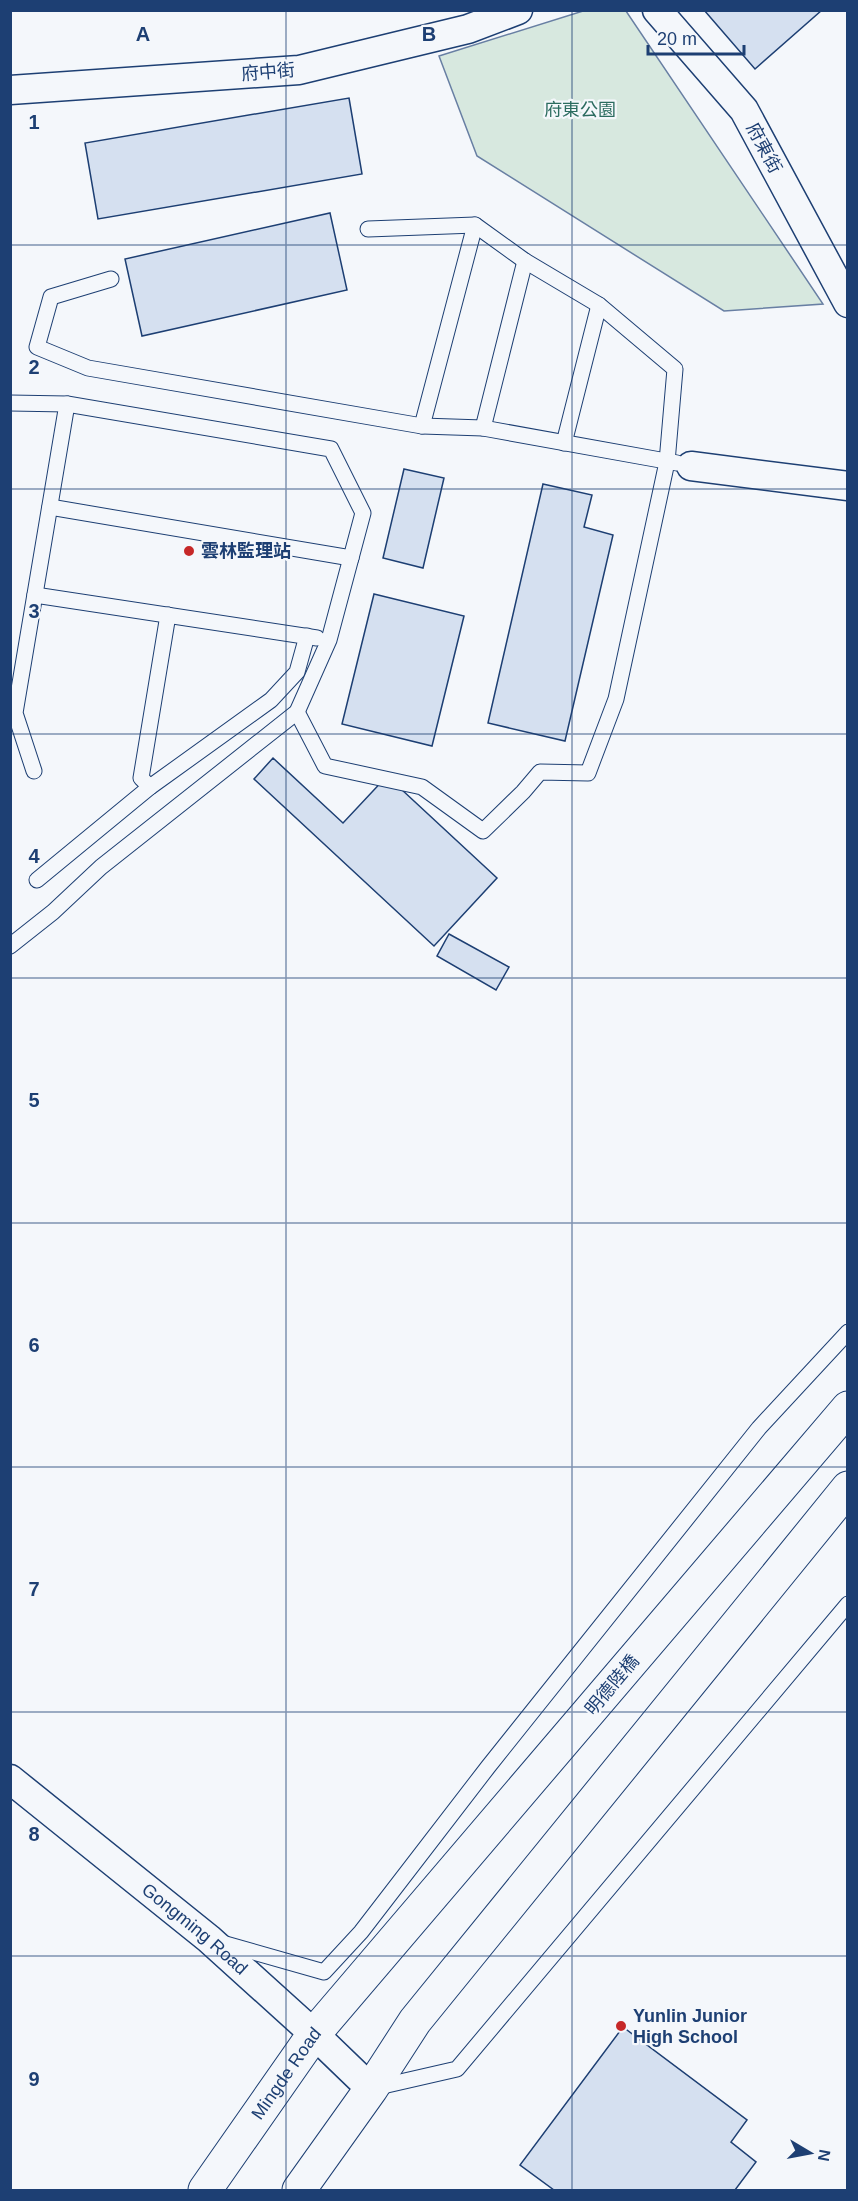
<svg xmlns="http://www.w3.org/2000/svg" width="858" height="2201" viewBox="0 0 858 2201" font-family="Arial,'Noto Sans TC',sans-serif">
<rect width="100%" height="100%" fill="#f4f7fb"/>
<path fill="#d7e8df" stroke="#687fa3" stroke-width="1.5" d="M583,11H626L823,304L724,311L477,156L439,56Z"/>
<g fill="#d5e0f0" stroke="#1d3f73" stroke-width="1.5">
<path d="M704,10H822L755,69Z"/>
<path d="M349,98L362,174L98,219L85,143Z"/>
<path d="M330,213L347,290L142,336L125,259Z"/>
<path d="M404,469L444,478L423,568L383,558Z"/>
<path d="M543,484L592,495L584,527L613,535L565,741L488,723Z"/>
<path d="M374,594L464,616L432,746L342,724Z"/>
<path d="M273,758L343,823L387,776L497,878L434,946L254,779Z"/>
<path d="M449,934L509,967L496,990L437,956Z"/>
<path d="M623,2027L747,2120L731,2142L756,2162L735,2190H554L520,2165Z"/>
</g>
<g fill="none" stroke-linecap="round" stroke-linejoin="round">
<g stroke="#1d3f73" stroke-width="17">
<g id="lane">
<path d="M111,279L51,297L37,347L88,368L422,426L483,428L677,463"/>
<path d="M10,403L67,404L331,449L363,513L329,640L297,712L101,867L53,912L10,946"/>
<path d="M422,426L475,225"/>
<path d="M483,428L525,261"/>
<path d="M564,443L599,305"/>
<path d="M50,507L351,558"/>
<path d="M35,595L317,638"/>
<path d="M297,712L325,766L422,787L483,831L523,792L540,772L588,773L616,699L667,462L675,369L599,305L525,261L475,225L368,229"/>
<path d="M34,771L15,713L67,404"/>
<path d="M150,787L141,778L168,615"/>
<path d="M37,880L150,787L271,700L297,672L307,636"/>
<path d="M222,1943L324,1972L361,1932L488,1767L759,1428L848,1332"/>
<path d="M374,2088L457,2069L848,1604"/>
</g>
</g>
<g stroke="#1d3f73" stroke-width="31">
<g id="street">
<path d="M657,10L744,110L848,303"/>
<path d="M10,90L299,70L468,29L518,10"/>
<path d="M691,466L848,486"/>
<path id="s1" d="M10,1779L209,1939L314,2034L371,2089"/>
</g>
</g>
<g stroke="#1d3f73" stroke-width="35">
<g id="secondary">
<path id="s2" d="M205,2190L314,2034L848,1408"/>
<path d="M299,2190L371,2089L415,2021L848,1488"/>
</g>
</g>
<use href="#lane" stroke="#f4f7fb" stroke-width="15"/>
<use href="#street" stroke="#f4f7fb" stroke-width="28"/>
<use href="#secondary" stroke="#f4f7fb" stroke-width="33"/>
</g>
<path fill="none" stroke="#1d3f73" stroke-width="1.5" stroke-opacity="0.55" d="M286,10V2190M572,10V2190M10,245H848M10,489H848M10,734H848M10,978H848M10,1223H848M10,1467H848M10,1712H848M10,1956H848"/>
<g fill="#c62828" stroke="#f4f7fb" stroke-width="2">
<circle cx="189" cy="551" r="6"/>
<circle cx="621" cy="2026" r="6"/>
</g>
<g text-anchor="middle" stroke-width="4.5" stroke-linejoin="round" paint-order="stroke">
<g font-size="18" fill="#1d3f73" stroke="#f4f7fb">
<text transform="translate(268 72) rotate(-5)" y="6">府中街</text>
<text transform="translate(764 148) rotate(62)" y="6">府東街</text>
<text transform="translate(612 1685) rotate(-50)" y="6">明德陸橋</text>
<text dy="6" stroke="none"><textPath href="#s1" startOffset="238">Gongming Road</textPath></text>
<text dy="6" stroke="none"><textPath href="#s2" startOffset="142">Mingde Road</textPath></text>
</g>
<g font-size="18" fill="#2c6c60" stroke="#f4f7fb">
<text x="580" y="116">府東公園</text>
</g>
<g font-size="18" font-weight="bold" fill="#1d3f73" stroke="#f4f7fb" text-anchor="start">
<text x="201" y="557">雲林監理站</text>
<text x="633" y="2022">Yunlin Junior<tspan x="633" dy="21">High School</tspan></text>
</g>
</g>
<g font-size="20" text-anchor="middle" font-weight="bold" fill="#1d3f73" stroke="#f4f7fb" stroke-width="4.5" stroke-linejoin="round" paint-order="stroke">
<text x="143" y="41">A</text>
<text x="429" y="41">B</text>
<text x="34" y="129">1</text>
<text x="34" y="374">2</text>
<text x="34" y="618">3</text>
<text x="34" y="863">4</text>
<text x="34" y="1107">5</text>
<text x="34" y="1352">6</text>
<text x="34" y="1596">7</text>
<text x="34" y="1841">8</text>
<text x="34" y="2086">9</text>
</g>
<rect width="858" height="2201" fill="none" stroke="#1d3f73" stroke-width="24"/>
<g transform="translate(810 2153) rotate(100)" stroke="#f4f7fb" stroke-width="4.5" paint-order="stroke">
<path d="M0-4.5L10 22L0 15L-10 22Z" fill="#1d3f73"/>
<text y="-9" font-size="16" font-weight="bold" text-anchor="middle" fill="#1d3f73">N</text>
</g>
<path d="M648 45v9h96v-9" fill="none" stroke="#1d3f73" stroke-width="3"/>
<text x="657" y="45" font-size="18" fill="#1d3f73" stroke="#f4f7fb" stroke-width="4.5" paint-order="stroke">20 m</text>
</svg>
